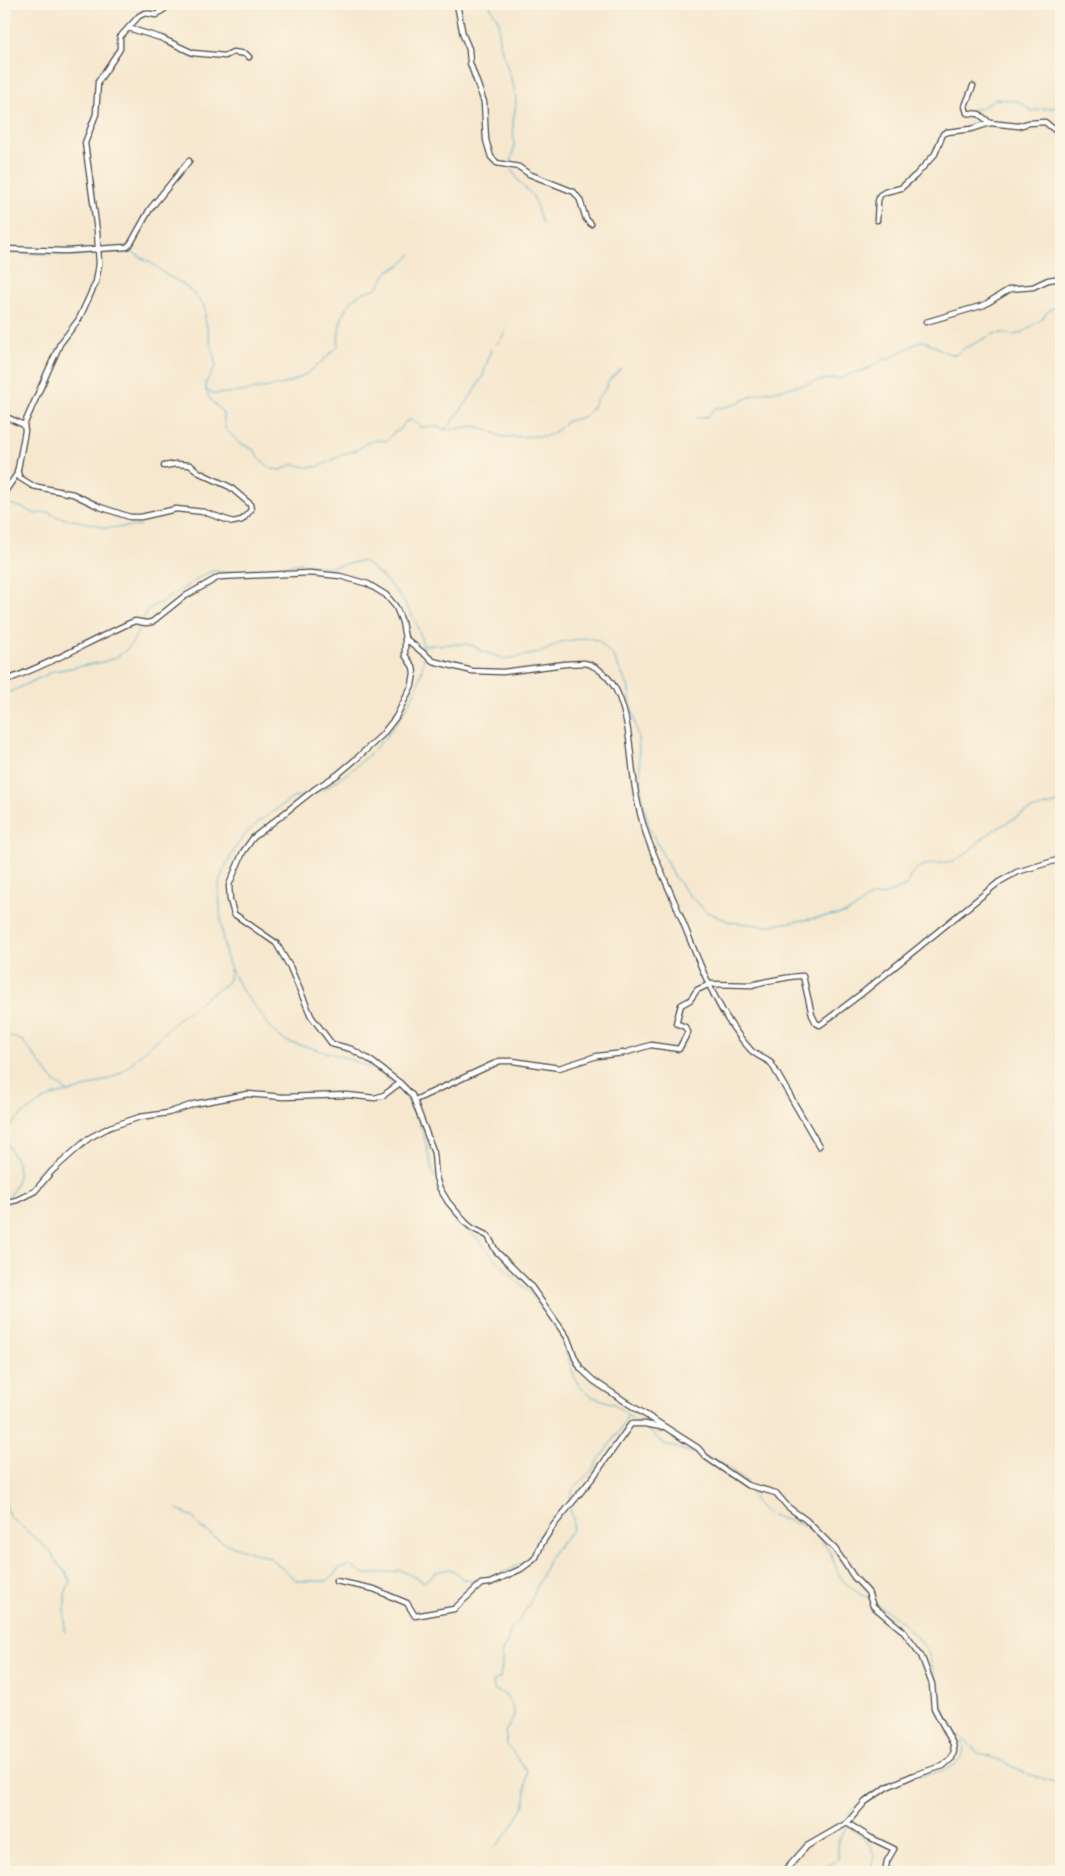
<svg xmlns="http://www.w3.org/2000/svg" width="1065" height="1876" viewBox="0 0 1065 1876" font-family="'Shantell Sans',sans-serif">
<rect width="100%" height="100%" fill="#fcf5e5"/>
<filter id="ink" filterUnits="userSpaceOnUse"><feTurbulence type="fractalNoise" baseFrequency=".02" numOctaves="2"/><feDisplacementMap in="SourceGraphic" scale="10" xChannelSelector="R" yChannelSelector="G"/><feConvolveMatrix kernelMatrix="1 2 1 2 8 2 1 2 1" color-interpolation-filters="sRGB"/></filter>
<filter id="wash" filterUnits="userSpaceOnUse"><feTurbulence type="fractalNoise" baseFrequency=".0096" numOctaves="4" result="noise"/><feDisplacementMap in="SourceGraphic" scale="20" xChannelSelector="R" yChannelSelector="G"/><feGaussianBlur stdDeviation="1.12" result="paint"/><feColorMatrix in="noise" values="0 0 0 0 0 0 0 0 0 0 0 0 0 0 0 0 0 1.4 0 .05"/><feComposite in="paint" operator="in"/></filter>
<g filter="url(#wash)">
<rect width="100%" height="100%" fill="#f6e8cf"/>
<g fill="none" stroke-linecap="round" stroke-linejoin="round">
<g stroke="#4aa8c8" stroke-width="1">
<path d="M489,4L499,22V41L515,91L516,104L513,121L514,148L511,163"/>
<path d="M1042,109L1061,107"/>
<path d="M970,110L981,108L995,99L1018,101L1032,111L1039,110"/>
<path d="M511,168L520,183L533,196L542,223"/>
<path d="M101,252H132L151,263L168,276L180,282L191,291L203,305L205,310V319L216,366L206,382V391L210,399L223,413L225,428L238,442L254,450L260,459L272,469L281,470L294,464L305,467H316L327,463L341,455L357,450L366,443L376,440L387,441L394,432L399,431L405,422L411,420L421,427L437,426L446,430L474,426L491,431L501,437L547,436L558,430L567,421L583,417L593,407L597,398L604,391L610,379L621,369"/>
<path d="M4,253L78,255L97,253"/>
<path d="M252,390C264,387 276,387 287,383C307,377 324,360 338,346C339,325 341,305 362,293C366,291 372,290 376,288C383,284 383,273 390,270C398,266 406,263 411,254"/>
<path d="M207,391L216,394L250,391"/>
<path d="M697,418L709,416L715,408C737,409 755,389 771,392L822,380L843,378L847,375L867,369L877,364L881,360L890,358L921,341C934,342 942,354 956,355L964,348L970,346L993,334L1003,333L1014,335L1022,333L1042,319L1048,311L1061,304"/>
<path d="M444,429L450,425L471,396L483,376L491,349L501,339L507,329"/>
<path d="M4,503L21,507L36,514L48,512L58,517L97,525L104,528L140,526"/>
<path d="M424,645L467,644L474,646L481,651L505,659L540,653L561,642L587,638L598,640L613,656L628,686L638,738L642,797L649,827L673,875L689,895L707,912L730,922L765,926L843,914C848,912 854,910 858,906C866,901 871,893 881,896L906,886C909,882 909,876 912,873C923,860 941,866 955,860C970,854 978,840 991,832C1003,825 1016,817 1028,811C1038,807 1050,806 1061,802"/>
<path d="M4,695L54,671L103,662L117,657L126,650L133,642L148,609L177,593L203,575L212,571L232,572L283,567L299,563L330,567L362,561C389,578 422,617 423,651"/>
<path d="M312,794C360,775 422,708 424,655"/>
<path d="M303,796L294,797C278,809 259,819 246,834C236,844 224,867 220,880C218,889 220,898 220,907C222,945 226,972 251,1002C261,1013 273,1035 286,1041C293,1044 301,1045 308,1047C341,1057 367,1061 394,1084"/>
<path d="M4,1034L23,1041L52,1079L68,1092"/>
<path d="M397,1087C421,1109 426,1146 434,1177"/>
<path d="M7,1131C4,1141 10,1150 15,1158C23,1171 15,1188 8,1200"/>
<path d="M4,1133L18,1118L40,1102L55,1095L78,1090L109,1079L122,1072L177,1020L209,995L226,984L229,979L230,970"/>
<path d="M437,1188L451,1216L462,1227L477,1238L492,1256L532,1295L554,1325L561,1337L575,1379L580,1387L593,1397L614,1404L637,1422"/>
<path d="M643,1426L664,1444L703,1456"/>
<path d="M711,1458L728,1467L747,1482"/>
<path d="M750,1488C753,1494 753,1500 758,1505C772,1522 797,1518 813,1532C819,1538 826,1545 830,1553C834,1561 836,1570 841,1578C848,1587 858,1593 869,1599"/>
<path d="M4,1498L9,1516L49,1550L62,1569L66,1572L70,1581L65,1594V1632"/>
<path d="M569,1504L573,1489L592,1470L624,1424L627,1415"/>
<path d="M177,1509L193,1517L201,1528L223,1542L250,1552L269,1557L297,1581H327L334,1575L338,1569L351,1565C364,1578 372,1574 388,1572C393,1571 396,1572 400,1570L424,1582L436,1572L449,1569L454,1571L464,1580L480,1582"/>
<path d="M484,1582L531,1559L534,1553L538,1537L547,1529L562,1509L567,1506"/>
<path d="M874,1602C896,1618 916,1630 929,1655L945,1711L953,1730L980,1754L1000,1760L1025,1773"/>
<path d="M1028,1774L1061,1784"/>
<path d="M920,1776C937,1772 970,1768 963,1742"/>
<path d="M849,1819L851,1810L881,1789"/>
<path d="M851,1828L871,1846L874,1856L871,1872"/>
<path d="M492,1848L499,1843L510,1830L525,1804L527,1771L507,1745L505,1732C517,1713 517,1713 504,1693L494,1690L493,1682L500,1678L502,1665V1651L508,1641L510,1630L519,1621L529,1605L550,1556L573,1529V1520L570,1508"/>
<path d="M817,1872L834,1862L838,1858V1840L848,1825"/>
</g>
</g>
</g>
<g filter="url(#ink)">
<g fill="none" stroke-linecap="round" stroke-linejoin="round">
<g stroke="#494744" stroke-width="7">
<g id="minor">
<path d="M457,4L463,35L469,49L470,63L484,102L486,140L491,157L497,163L519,167L529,174L574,192L580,200L586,219L591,224"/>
<path d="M128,28L161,38L193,53L225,56L233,52L246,54L249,57"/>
<path d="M973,86L965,106L967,113L979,114L990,123L1018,126L1029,123L1045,122L1061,135"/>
<path d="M877,220L878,201L880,195L885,192L901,188L916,175L935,154L943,134L947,132L971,129L990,123"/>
<path d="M4,249L66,251L127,247L131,243L150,209L189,161"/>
<path d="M926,322L984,305L1010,289L1033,287L1048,280L1061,278"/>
<path d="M4,416L24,425L25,431L17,474L4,493"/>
<path d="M24,425L60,344L79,319L96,282L99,264L97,231L85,143L96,114L98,82L120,49V37L139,16L145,13L156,15L170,5"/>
<path d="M17,471L20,478L33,486L73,494L100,507L130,517H141L176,509L204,512L233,522L242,520L251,510L250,504L230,487L200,473L190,465L176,464L164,466"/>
<path d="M405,638L433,661L472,671L503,672L565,664L584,663C598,665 611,679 617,692C633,727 629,766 638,804C645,839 661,870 675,903C696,952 713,1008 749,1048C755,1056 763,1057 771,1063L819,1146"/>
<path d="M4,681C47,666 88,642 130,623L135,621L146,623L152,622L182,598L219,577L310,573L340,576L368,584L386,595L396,607L402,622L405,638V655L413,667L414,673L412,685L396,717L382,735L355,760L337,775L315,789L253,838L243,852L229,885L230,900L234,914L276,943L290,967L311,1016L332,1044L351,1049L370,1060L400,1083L412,1095L434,1153L436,1177L439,1187L448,1202L466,1223L472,1228L488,1236L496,1251L530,1285L567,1337L575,1358L581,1369L594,1381L632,1406L698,1448L706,1457L747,1485L776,1493L788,1507L806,1520L835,1549L854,1577L868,1592L873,1606L902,1630L921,1655L932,1684L934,1708L953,1744L954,1751L952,1758L943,1766L914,1775L887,1787L865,1802L847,1823L807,1846L784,1872"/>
<path d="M415,1100L500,1061H513L559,1068L597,1056L624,1053L651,1045L679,1049L688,1032L685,1027L676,1023L681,1005L690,1000L697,990L710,984L752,985C756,983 798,975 803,976L812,1015L816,1023L820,1025L861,994L999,882L1017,872L1061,859"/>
<path d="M4,1203L17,1200L35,1191L52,1171L89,1138L110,1127L140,1117L168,1113L194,1104L248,1094L283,1097L347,1095L375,1098L384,1095L400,1083"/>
<path d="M336,1581L374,1589L390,1596L407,1603L415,1616L454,1609L481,1584L490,1583L521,1569L532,1561L536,1557L542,1543L553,1526L594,1476L631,1424H645L661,1427"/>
<path d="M847,1823L869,1837L894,1849L887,1861L885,1872"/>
</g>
</g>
<use href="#minor" stroke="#fff" stroke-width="4.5"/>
</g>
</g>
<rect width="1065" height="1876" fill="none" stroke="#fcf5e5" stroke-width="20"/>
</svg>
